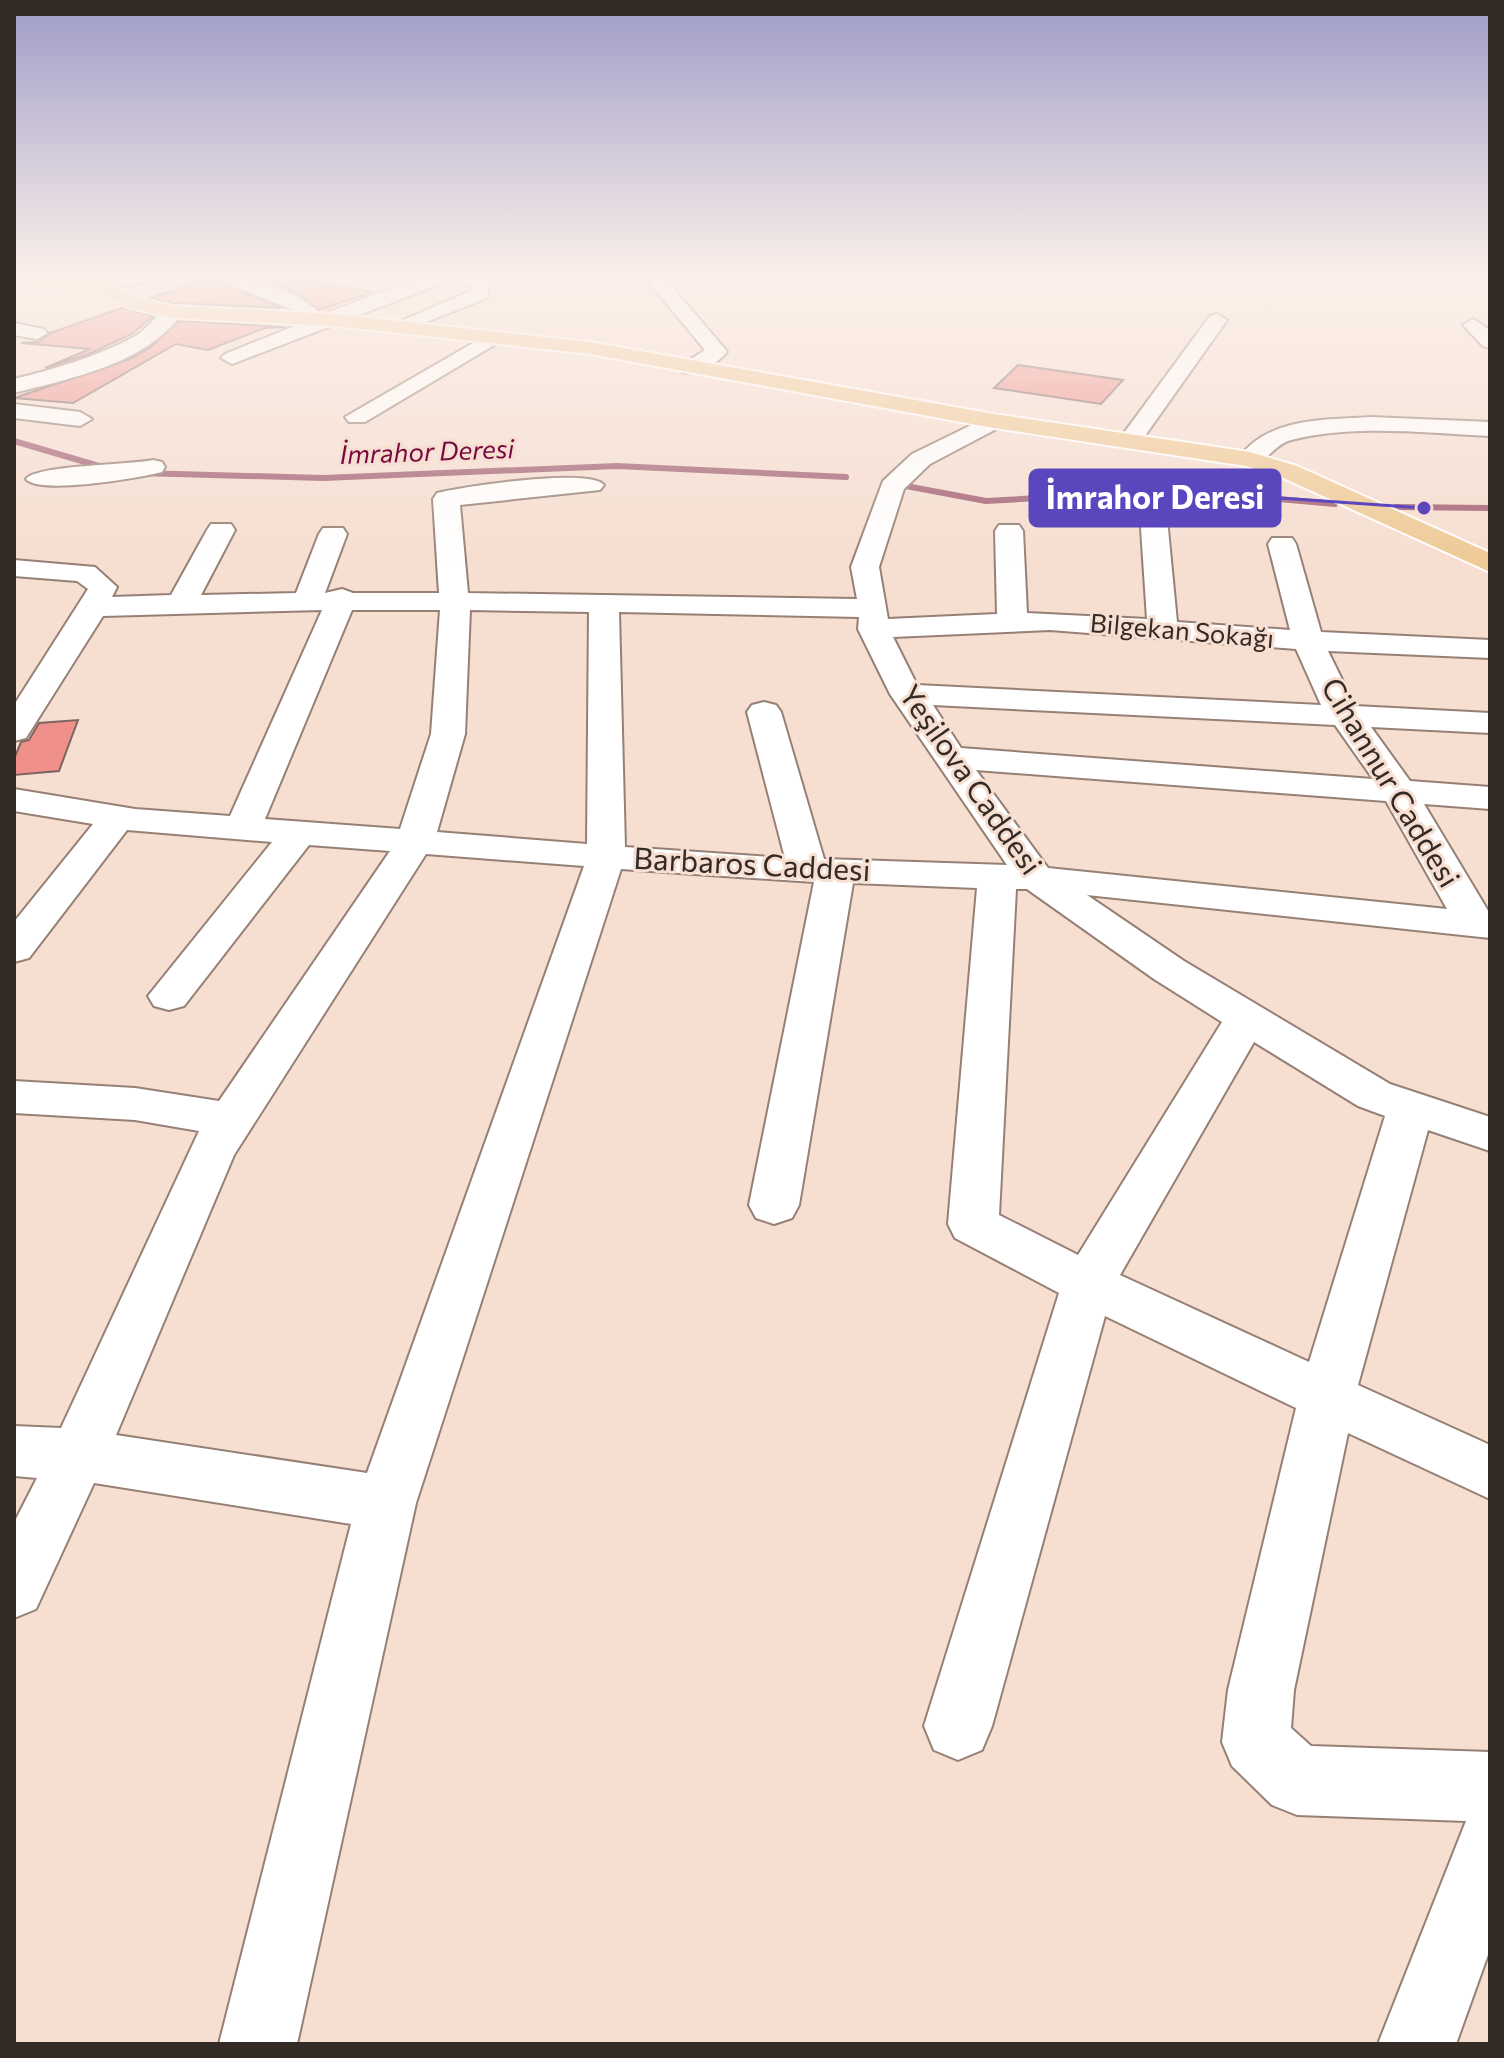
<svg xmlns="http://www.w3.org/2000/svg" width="1504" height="2058" viewBox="0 0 1504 2058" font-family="Commissioner,sans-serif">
<rect width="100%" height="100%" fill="#f6ded1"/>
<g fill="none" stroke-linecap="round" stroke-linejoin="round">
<g stroke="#a26074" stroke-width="6">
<path d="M14,441L109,469"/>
<path d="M140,473L323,478L617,466L846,477"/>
<path d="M906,486L986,501L1179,490L1335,504"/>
<path d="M1396,507L1490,508"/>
</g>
</g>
<g fill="#f0908b" stroke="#7d6462" stroke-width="2">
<path d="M189,274H220L222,284L281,308L173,303L150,298L199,282Z"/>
<path d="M251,274H265L372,292L319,310L297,292Z"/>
<path d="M122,308L153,316L132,334L89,354L45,368L90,349L21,343L39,342L50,333Z"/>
<path d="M179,321L285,327L265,328L208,350L176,344L73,403L14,398L130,359L151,347Z"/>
<path d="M1018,365L1123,380L1101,404L994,388Z"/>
<path d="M78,720L59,771L14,775V759L21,742L29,740L39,723Z"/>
</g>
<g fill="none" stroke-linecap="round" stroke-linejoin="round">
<g stroke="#968075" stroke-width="4">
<g id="minor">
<path d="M14,274H32L14,282Z"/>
<path d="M131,274H167L158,279L90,293L81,287L83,283Z"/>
<path d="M223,274H248L246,278L295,295L316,309V317C351,305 463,252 490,284L487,298L404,331H390L387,327L471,291V286L456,278L232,364L221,358L225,354L302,323L296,318V311L233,286L223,281Z"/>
<path d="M642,274H661L724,348L727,352C718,363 698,375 682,372L679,367L705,350Z"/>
<path d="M173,306L183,312C147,364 72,378 14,393V379C55,369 96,357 134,337C148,329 159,310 173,306Z"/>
<path d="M1217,314L1227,320L1137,447H1121L1117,442L1121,437L1210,316Z"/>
<path d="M1473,319L1490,330V348L1483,346L1463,325Z"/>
<path d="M14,323L44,329L47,333L37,339L14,335Z"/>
<path d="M494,331L501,333L504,337L501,341L365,422H349L345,417Z"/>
<path d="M14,404L80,412L92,419L80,426L14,418Z"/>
<path d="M994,414L1006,421L1002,426L930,464L904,489L879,567L888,619L997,614L995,531L999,525H1019L1023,531L1027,613L1147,619L1139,498L1152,490L1165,498L1177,622L1290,630L1268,544L1272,538H1292L1296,544L1321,632L1490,640V658L1328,651L1355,706L1490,713V733L1371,727L1410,781L1490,787V809L1424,804L1490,914V938L1087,895L1184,961L1390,1084L1490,1117V1151L1428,1130L1358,1385L1490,1445V1499L1348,1433L1294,1690L1291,1728L1311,1746L1490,1752V1949L1456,2044H1378L1466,1821L1297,1815L1272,1805L1232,1766L1222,1742L1228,1690L1296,1408L1105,1316L992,1726L982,1750L958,1760L934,1750L924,1726L1059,1293L955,1238L948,1224L977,888L853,883L799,1205L792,1218L774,1224L756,1218L749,1205L814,882L621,869L416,1503L297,2044H219L351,1524L94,1483L36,1609L14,1618V1523L37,1478L14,1476V1426L61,1428L199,1131L135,1120L14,1113V1081L135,1088L219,1101L390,851L309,845L184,1006L169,1010L154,1006L148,996L272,842L127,830L29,958L14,962V922L93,824L14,811V789L135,809L230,816L322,610L103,616L26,738L14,741V705L88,589L77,581L14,576V560L95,567L117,587L112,597L171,595L207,530L211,524H231L235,530L201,595L296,593L319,534L323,528H343L347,534L325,593L342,589L353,593H439L433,499L437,493C461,487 591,467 604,485L600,490L460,505L468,593L857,599L851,567L883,481L912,454ZM352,610H440L431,734L400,829L265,819ZM470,610L589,612L587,844L437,832L465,734ZM619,612L859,617L858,629L890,694L1007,865L824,859L781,712L776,705L764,702L752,705L747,712L785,858L625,847ZM1050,630L1296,649L1321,705L917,685L893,637ZM933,705L1335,725L1373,779L961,748ZM976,770L1386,801L1447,909L1048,868ZM426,854L584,866L367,1473L116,1435L234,1155ZM1016,889H1027L1154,979L1222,1022L1078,1255L999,1215ZM1254,1042L1358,1106L1385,1116L1309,1362L1120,1275Z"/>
<path d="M1371,417L1490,422V436C1425,433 1355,424 1291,440C1275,444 1267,462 1250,466L1238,459C1267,417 1325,420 1371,417Z"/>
<path d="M153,460L162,462L165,467L162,472C140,478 38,495 26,479C36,465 130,465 153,460Z"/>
</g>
</g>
<g stroke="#fff" stroke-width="4">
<path id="major" d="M14,274L108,284L142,299L173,306L335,314L590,342L994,414L1250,452L1297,466L1490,553V572L1279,476L1246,466L994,428L590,354L335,326L173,318L129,308L103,295L14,283Z"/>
</g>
<use href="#minor" fill="#fff" fill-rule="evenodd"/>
<use href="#major" fill="#efca97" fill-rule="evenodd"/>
</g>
<linearGradient id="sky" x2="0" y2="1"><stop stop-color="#9f9cc7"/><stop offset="0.49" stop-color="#fbf0ea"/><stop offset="1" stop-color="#fbf0ea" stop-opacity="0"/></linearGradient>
<rect width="1504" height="562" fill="url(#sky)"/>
<g text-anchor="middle" stroke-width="6" stroke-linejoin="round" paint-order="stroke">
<g font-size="26" font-style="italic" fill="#79083f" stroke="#f6ded1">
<text transform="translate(427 452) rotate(-2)" y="9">İmrahor Deresi</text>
</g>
<g font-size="26" fill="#342b26" stroke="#f6ded1">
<text transform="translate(1182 631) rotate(5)" y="9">Bilgekan Sokağı</text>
</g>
<g font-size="30" fill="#342b26" stroke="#f6ded1">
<text transform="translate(970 780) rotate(55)" y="10">Yeşilova Caddesi</text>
<text transform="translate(1390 783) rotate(59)" y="10">Cihannur Caddesi</text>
<text transform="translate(752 865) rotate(3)" y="10">Barbaros Caddesi</text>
</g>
</g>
<path fill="none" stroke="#5b46be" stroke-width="3" d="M1424 508L1280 498"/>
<circle fill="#5b46be" stroke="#f6ded1" stroke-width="3" cx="1424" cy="508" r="8"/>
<rect fill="#5b46be" stroke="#5b46be" stroke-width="3" x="1030" y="470" width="250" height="56" rx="8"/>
<g font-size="32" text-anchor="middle" font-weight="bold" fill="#fff">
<text x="1155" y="509">İmrahor Deresi</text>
</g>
<rect width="1504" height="2058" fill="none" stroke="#342b26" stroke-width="32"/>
</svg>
